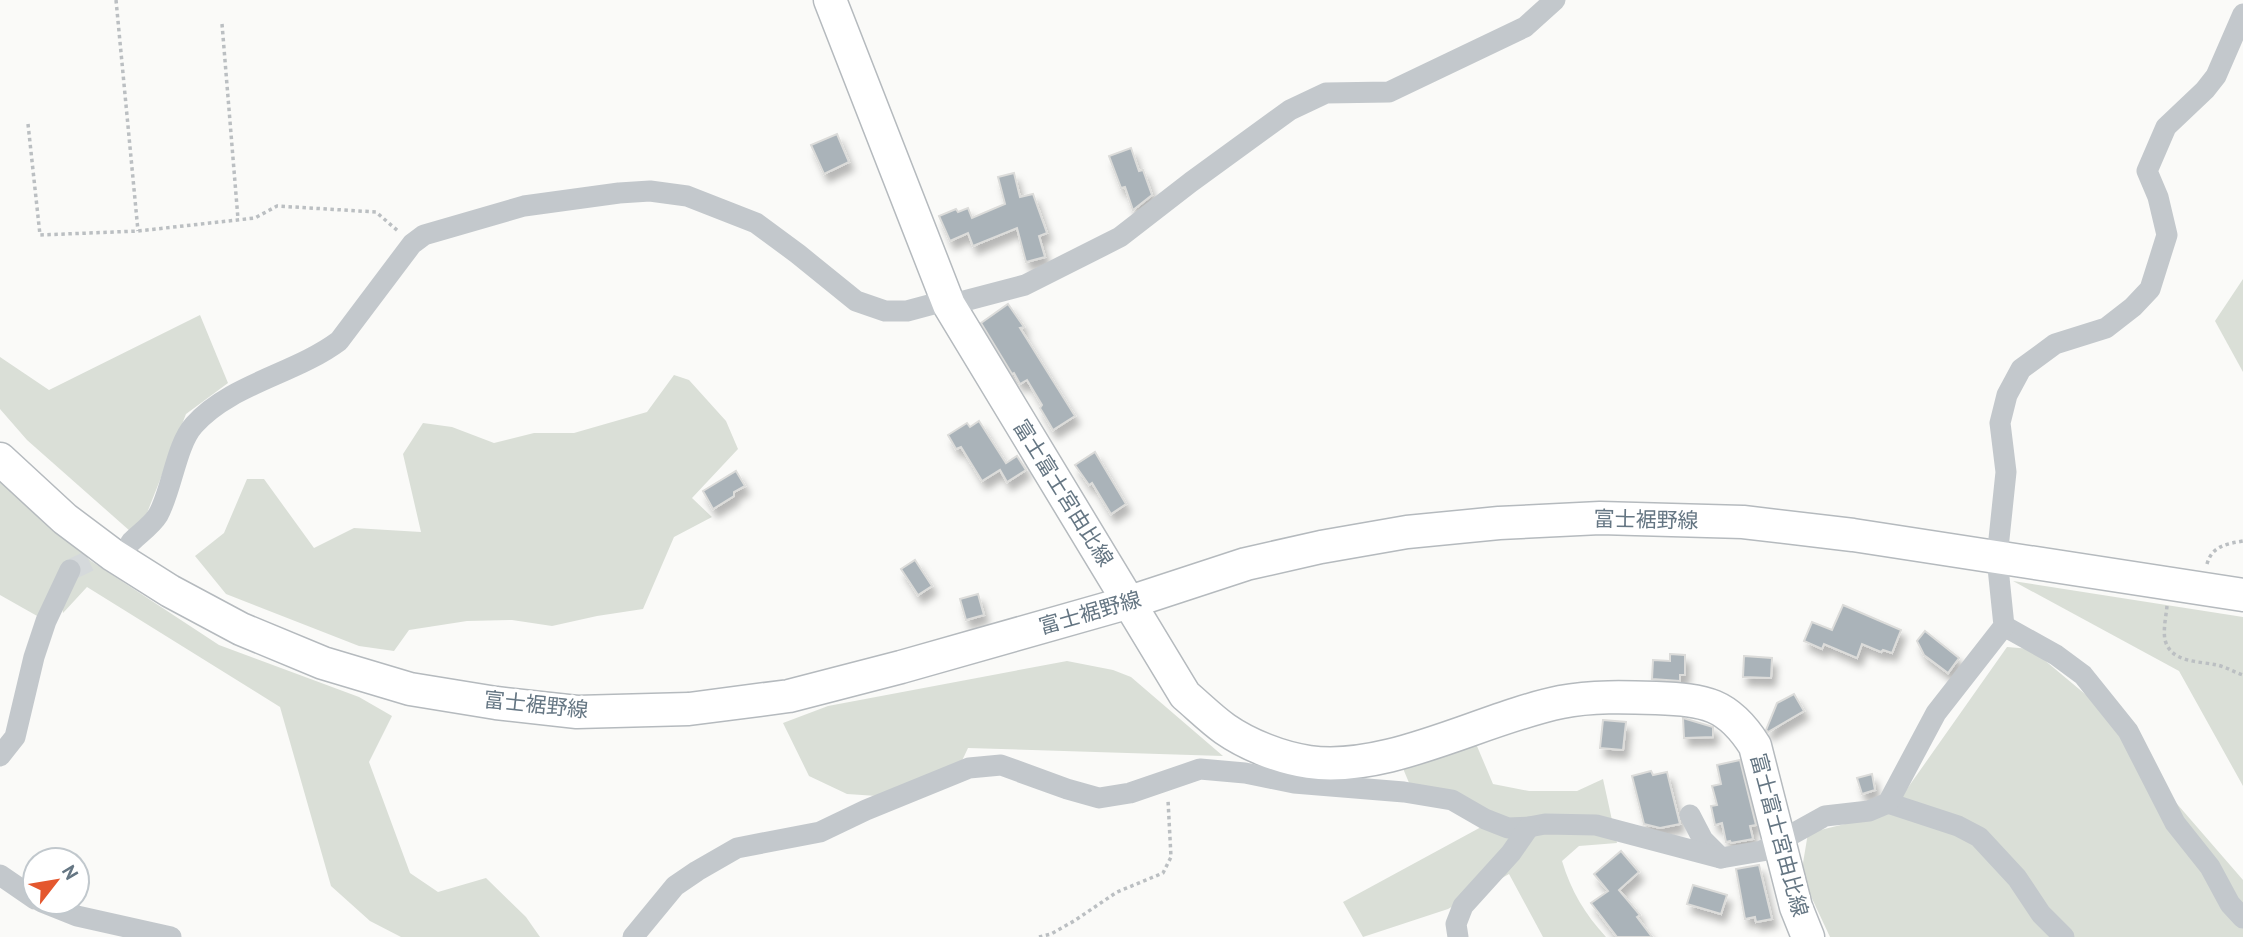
<svg xmlns="http://www.w3.org/2000/svg" width="2243" height="937" viewBox="0 0 2243 937" font-family="'PT Sans','Noto Sans JP',sans-serif">
<defs>
<filter id="shadow"><feDropShadow dx="4.5" dy="8" stdDeviation="3.5" flood-color="#0004"/></filter>
</defs>
<rect width="100%" height="100%" fill="#fafaf8"/>
<g fill="#dadfd7">
<path d="M2243,279V372L2215,321Z"/>
<path d="M200,315L228,383L186,414L147,513L130,531L27,440L0,409V357L49,390Z"/>
<path d="M674,375L689,380L726,421L738,449L692,498L712,517L674,537L643,609L597,616L552,626L512,620L467,621L409,630L394,651L359,646L226,594L195,556L224,533L247,479H264L314,548L354,528L421,532L403,454L423,423L452,427L494,443L534,433H574L647,412Z"/>
<path d="M0,481L91,561L219,645L359,697L392,716L369,762L410,873L438,892L486,878L526,917L540,937H401L370,921L331,886L280,707L87,587L63,613L60,594L46,621L0,595Z"/>
<path d="M2013,581L2243,617V786L2179,671Z"/>
<path d="M2007,647L2031,649L2091,699L2132,752L2243,880V937H1830L1801,875L1808,833L1890,813Z"/>
<path d="M1067,661L1113,670L1131,677L1223,756L968,748L951,784L877,796L847,794L809,776L783,723L828,706Z"/>
<path d="M1474,739L1493,784L1529,791H1577L1603,779L1617,843L1579,846L1562,861C1571,891 1585,914 1606,937H1543L1509,874L1448,909L1363,937L1343,902L1483,826L1450,807L1417,802L1402,766Z"/>
</g>
<g fill="#aab3b9" stroke="#dcdcda" stroke-width="2" filter="url(#shadow)">
<path d="M837,134L849,162L824,174L811,145Z"/>
<path d="M1131,148L1139,171L1143,170L1152,195L1133,210L1125,187L1121,188L1109,156Z"/>
<path d="M1014,173L1020,197L1033,194L1047,233L1039,236L1045,257L1026,262L1017,228L973,246L968,233L950,241L939,216L956,209L958,212L968,208L972,218L1005,204L998,177Z"/>
<path d="M1008,304L1024,327L1020,328L1075,416L1053,430L1040,408L1042,405L1027,380L1020,384L1014,373L1012,374L981,323Z"/>
<path d="M979,421L1006,463L1017,456L1026,470L1007,482L1000,470L982,481L961,447L956,449L948,435L967,423L970,427Z"/>
<path d="M1095,452L1126,504L1111,514L1092,483L1089,485L1075,465Z"/>
<path d="M736,471L745,486L734,492V496L713,509L703,491Z"/>
<path d="M915,560L932,586L918,595L901,569Z"/>
<path d="M978,594L984,615L966,620L960,599Z"/>
<path d="M1843,605L1901,630L1892,653L1883,650L1881,652L1862,644L1857,658L1824,644L1822,649L1804,641L1812,622L1832,630Z"/>
<path d="M1925,631L1959,658L1948,673L1924,655L1917,641Z"/>
<path d="M1670,654L1685,655V675H1680V681L1652,679L1653,660L1670,661Z"/>
<path d="M1744,656L1772,658L1771,678L1743,677Z"/>
<path d="M1794,694L1804,711L1768,732L1766,730L1777,703Z"/>
<path d="M1683,718L1713,727V737L1684,738Z"/>
<path d="M1603,720L1626,722L1623,750L1600,748Z"/>
<path d="M1740,760L1756,825L1750,826L1753,839L1731,843L1730,841L1726,842L1722,823L1715,825L1711,806L1717,805L1712,786L1721,784L1717,765Z"/>
<path d="M1651,771L1653,775L1667,772L1680,824L1660,828L1644,824L1632,776Z"/>
<path d="M1872,774L1875,790L1862,794L1857,778Z"/>
<path d="M1621,851L1639,872L1619,890L1640,915L1637,917L1652,937H1617L1591,903L1608,891L1594,874Z"/>
<path d="M1759,865L1772,919L1756,922L1755,917L1745,919L1736,869Z"/>
<path d="M1693,885L1727,895L1721,914L1687,904Z"/>
</g>
<g fill="none" stroke-linecap="round" stroke-linejoin="round">
<path stroke="#d5d9db" stroke-width="21" stroke-dasharray="21 10" stroke-linecap="butt" d="M70,570L119,547"/>
<g stroke="#b5babe" stroke-width="35">
<g id="primary">
<path d="M830,0L949,305L1185,695C1198,706 1211,719 1225,729C1248,745 1281,758 1309,762C1389,773 1482,718 1561,702C1592,696 1625,697 1656,698C1705,700 1728,703 1755,746L1796,907L1808,937"/>
<path d="M0,459L65,519L113,555L170,591L241,629L323,663L410,689L496,703L577,712L689,709L789,696L901,667L1130,602L1246,564L1321,547L1407,532L1499,523L1600,518L1743,522L1853,535L2243,595"/>
</g>
</g>
<g stroke="#bbbfc2" stroke-width="3.5" stroke-dasharray="3.5 3.5" stroke-linecap="butt">
<path d="M116,0L138,231"/>
<path d="M222,24L238,219"/>
<path d="M28,124L40,235L138,231L255,218L277,206L376,212L398,231"/>
<path d="M2207,564C2212,546 2226,544 2243,541"/>
<path d="M2167,606C2166,617 2163,629 2165,640C2171,663 2199,661 2217,665C2226,667 2234,672 2243,675"/>
<path d="M1039,937L1051,934L1074,921L1117,892L1163,873L1171,857L1168,800"/>
</g>
<g stroke="#c3c8cc" stroke-width="21">
<path d="M949,305L1025,285L1120,237L1191,182L1290,110L1326,93L1389,92L1525,27L1555,0"/>
<path d="M131,542C139,534 152,525 158,515C172,490 176,445 194,425C230,384 295,374 339,341L412,244L424,235L524,206L619,193L650,191L687,196L756,223L798,254L856,301L885,311H907L948,300"/>
<path d="M2004,626L2056,655L2083,675L2128,731L2175,823L2210,867L2230,904L2243,918"/>
<path d="M0,756L15,737L34,657L46,621L70,570"/>
<path d="M1888,803L1958,826L1979,837L2017,878L2041,914L2064,937"/>
<path d="M1690,815L1703,840L1721,858"/>
<path d="M0,875L35,899"/>
<path d="M42,902L77,916L171,937"/>
<path d="M633,937L675,886L697,871L737,848L820,832L866,810L969,768L1001,765L1067,789L1099,798L1130,793L1200,769L1245,773L1294,783L1404,792L1452,800L1485,819L1508,828L1529,827L1545,824L1596,825L1721,858L1762,851L1825,816L1869,811L1888,803L1936,713L2004,626L1997,558L2006,472L2000,423L2007,395L2021,369L2055,344L2106,328L2133,307L2150,289L2167,235L2158,197L2147,171L2166,127L2205,90L2216,76L2243,14"/>
<path d="M1458,937L1456,924L1463,906L1511,853L1529,827"/>
</g>
<use href="#primary" stroke="#fff" stroke-width="32"/>
</g>
<g text-anchor="middle" stroke-width="7" stroke-linejoin="round" paint-order="stroke">
<g font-size="21" fill="#657683" stroke="#fff">
<text transform="translate(1063 493) rotate(58)" y="7">富士富士宮由比線</text>
<text transform="translate(1646 520) rotate(1)" y="7">富士裾野線</text>
<text transform="translate(1090 613) rotate(-16)" y="7">富士裾野線</text>
<text transform="translate(536 705) rotate(6)" y="7">富士裾野線</text>
<text transform="translate(1779 835) rotate(75)" y="7">富士富士宮由比線</text>
</g>
</g>
<g transform="translate(56 881) rotate(59)"><circle r="33" fill="#ffffff" stroke="#c1c8cd" stroke-width="2"/>
<path d="M0-5L12 26L0 18L-12 26Z" fill="#e4572e"/>
<text y="-10" font-size="19" font-weight="bold" text-anchor="middle" fill="#657683">N</text>
</g>
</svg>
